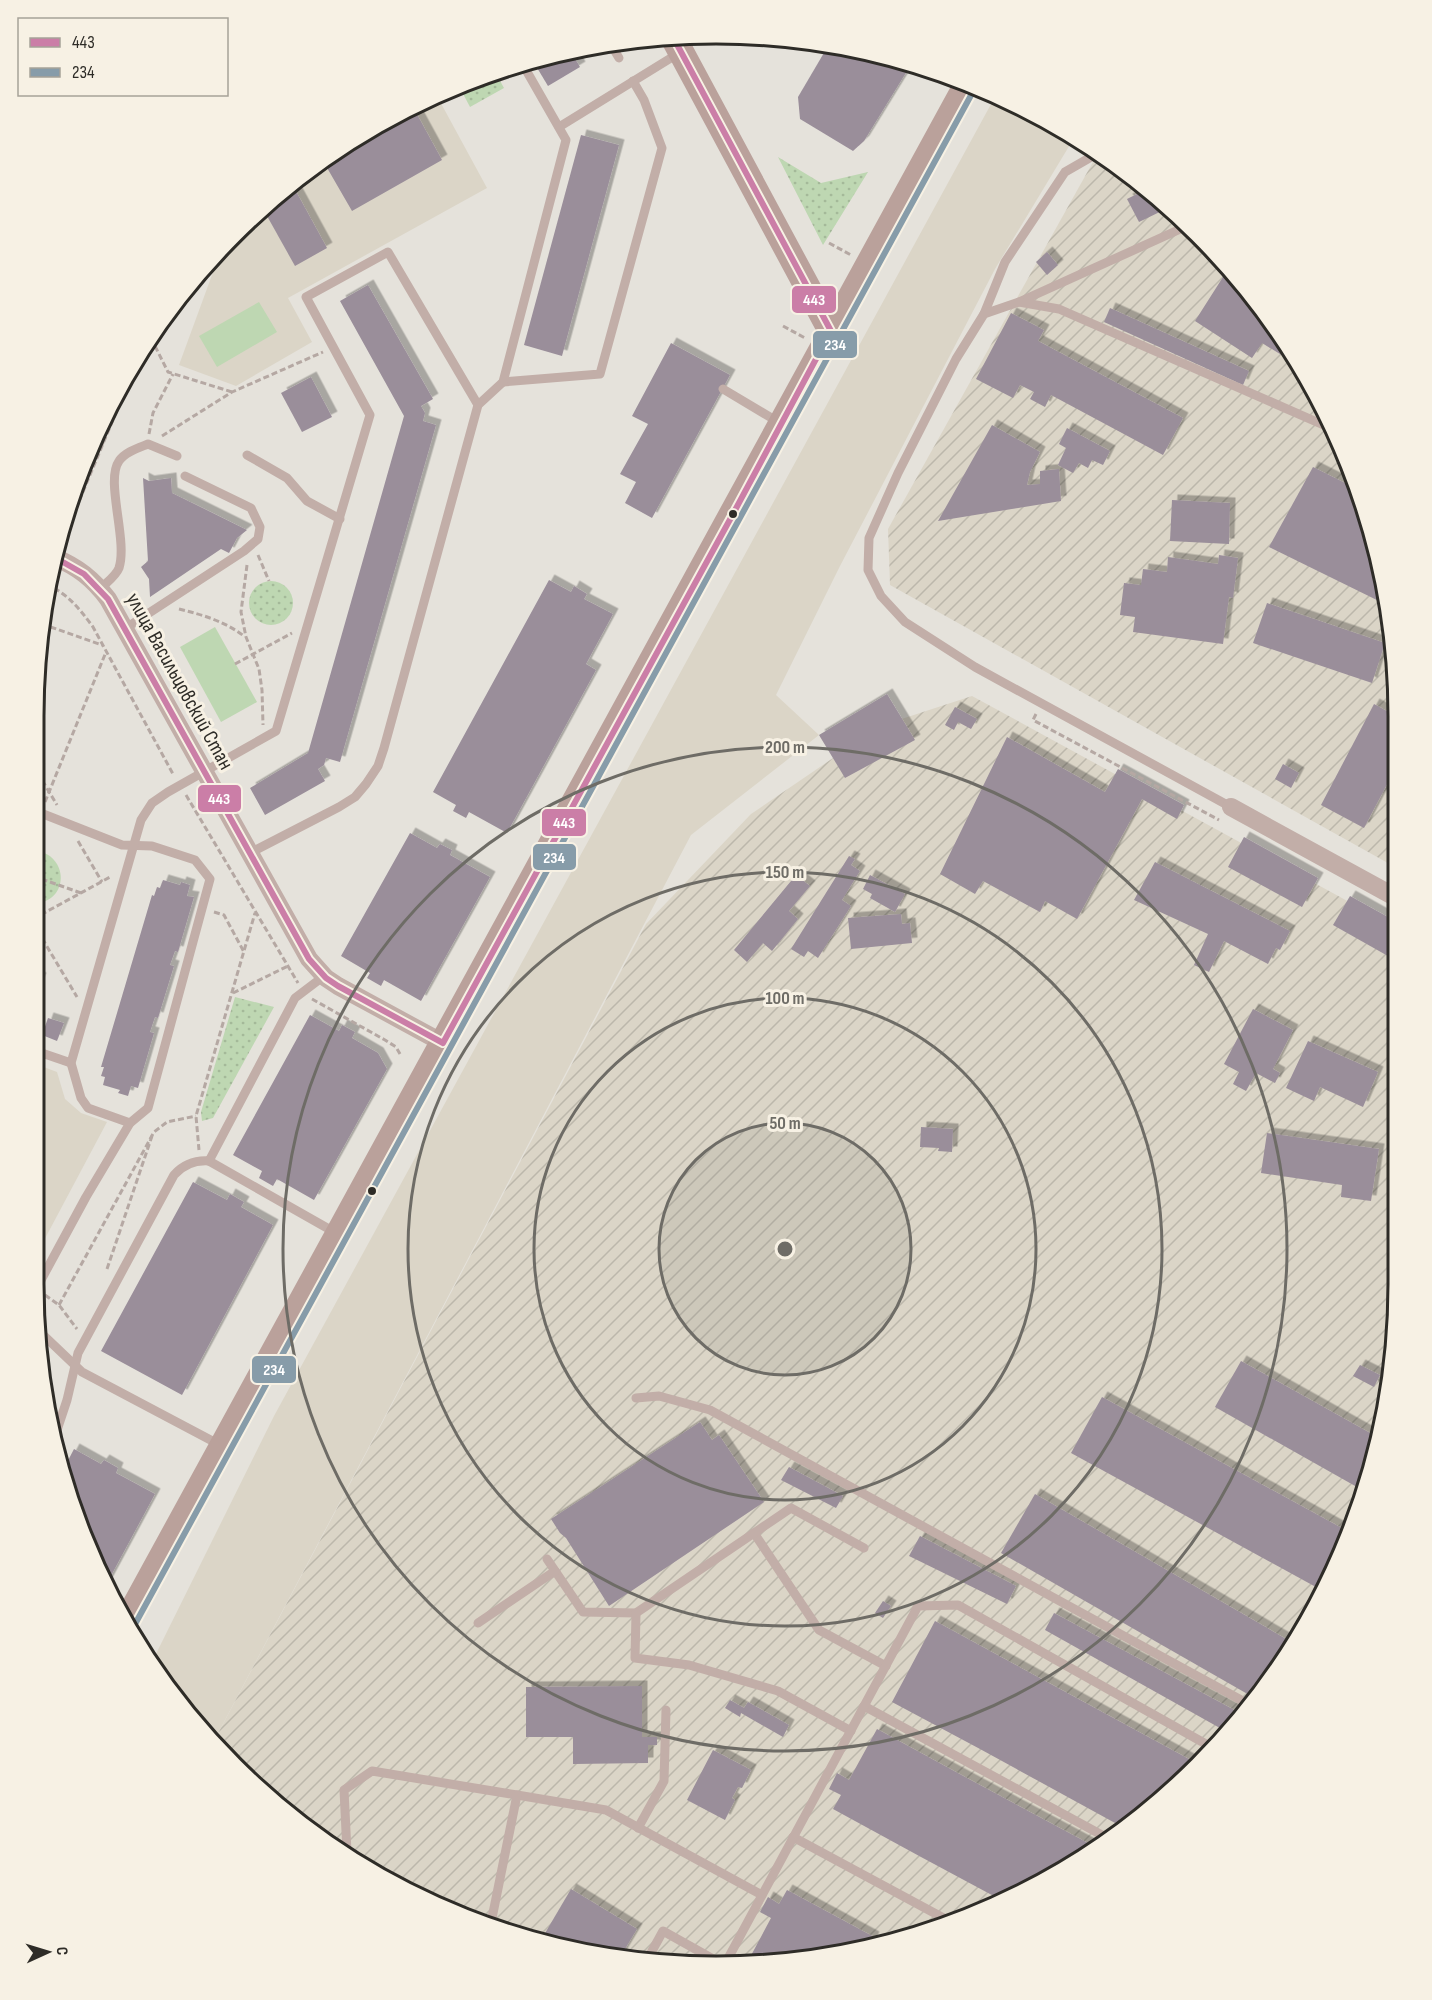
<svg xmlns="http://www.w3.org/2000/svg" width="1432" height="2000" viewBox="0 0 1432 2000" font-family="'Sofia Sans Condensed',sans-serif">
<defs>
<pattern id="industrial-furrows" width="10" height="10" patternUnits="userSpaceOnUse" patternTransform="scale(1.5)"><rect width="10" height="10" fill="#dbd5c7"/><path d="M-1 1l2-2M0 10L10 0M9 11l2-2" fill="none" stroke="#bcb7ab"/></pattern>
<pattern id="grass-dots" width="8" height="8" patternUnits="userSpaceOnUse" patternTransform="scale(1.5)"><rect width="8" height="8" fill="#bed7b2"/><path d="M2 2h.1M6 6h.1" fill="none" stroke="#a4b999" stroke-width="1.8" stroke-linecap="round"/></pattern>
<filter id="shadow"><feDropShadow dx="5.5" dy="-5.5" stdDeviation="0" flood-color="#0004"/></filter>
</defs>
<rect width="100%" height="100%" fill="#e5e2db"/>
<g fill="#dbd5c7">
<path d="M996,95L1018,104L1074,138L995,269L840,566L776,695L819,735L691,835L215,1739L150,1666L274,1416Z"/>
<path d="M437,96L487,188L288,298L312,342L236,386L179,365L223,245L266,202L375,124Z"/>
<path d="M33,1063L57,1072L65,1099L81,1113L107,1122L33,1261Z"/>
</g>
<g fill="url(#industrial-furrows)">
<path d="M1098,153L1132,174L1230,266L1329,414L1376,539L1393,627L1395,867L890,585L888,529Z"/>
<path d="M972,696L1395,927L1398,1328L1376,1460L1328,1586L1258,1700L1166,1798L1095,1852L978,1915L805,1961L672,1966L583,1954L414,1897L265,1797L215,1739L646,924L751,814L880,726Z"/>
</g>
<g fill="url(#grass-dots)">
<path d="M494,70L504,88L470,107L459,86Z"/>
<path d="M778,157L821,183L868,172L823,245Z"/>
<circle cx="271" cy="603" r="22"/>
<path d="M33,850C71,854 69,904 33,903Z"/>
<path d="M235,997L274,1007L213,1118L202,1121L201,1112Z"/>
</g>
<g fill="#bed7b2">
<path d="M259,302L277,332L217,367L199,336Z"/>
<path d="M215,627L257,702L221,722L180,647Z"/>
</g>
<g fill="#9a8e9a" filter="url(#shadow)">
<path d="M828,46L893,56L912,63L864,141L853,151L800,119L798,97Z"/>
<path d="M571,52L580,67L548,86L533,61Z"/>
<path d="M413,107L442,160L352,211L326,166L297,182L296,181L375,124Z"/>
<path d="M581,135L619,145L562,356L524,345Z"/>
<path d="M292,184L327,248L295,266L262,207Z"/>
<path d="M1147,189L1168,208L1139,222L1127,199Z"/>
<path d="M1047,252L1058,265L1047,275L1036,262Z"/>
<path d="M1230,266L1290,356L1288,359L1262,343L1252,358L1195,321Z"/>
<path d="M368,285L433,399L421,406L425,413L423,421L436,425L340,762L326,758L324,765L318,769L325,781L265,815L250,788L308,753L404,416L340,301Z"/>
<path d="M1110,308L1249,371L1243,385L1104,322Z"/>
<path d="M1011,313L1044,330L1038,341L1183,418L1163,455L1051,395L1045,407L1030,399L1034,392L1020,385L1013,398L976,379Z"/>
<path d="M671,343L730,375L652,518L625,503L636,482L620,474L648,424L632,416Z"/>
<path d="M311,377L332,417L302,432L281,393Z"/>
<path d="M992,425L1040,452L1030,472L1027,485L1040,484V471L1059,469L1061,501L938,521Z"/>
<path d="M1067,428L1110,451L1103,465L1092,460L1088,468L1079,463L1073,473L1058,465L1066,448L1059,444Z"/>
<path d="M1313,467L1357,489L1376,539L1389,606L1269,547Z"/>
<path d="M143,478L149,481L171,478L172,493L247,530L237,538L229,553L221,549L150,597L149,579L141,567L148,561Z"/>
<path d="M1172,500L1230,503L1229,544L1170,541Z"/>
<path d="M1219,555L1238,558L1233,598L1229,597L1223,644L1133,632L1135,617L1120,615L1124,583L1141,585L1143,569L1167,572L1168,557L1218,564Z"/>
<path d="M549,580L571,592L574,586L587,594L584,599L613,614L586,664L596,670L507,833L469,812L466,818L453,811L456,805L433,792Z"/>
<path d="M1267,603L1385,643L1372,683L1253,643Z"/>
<path d="M887,694L915,740L845,778L819,735Z"/>
<path d="M1374,704L1394,715V771L1364,828L1321,805Z"/>
<path d="M955,707L977,719L971,729L958,722L954,730L945,725Z"/>
<path d="M1007,737L1105,792L1118,769L1184,805L1177,819L1142,799L1077,919L1045,901L1040,912L983,881L975,894L940,874Z"/>
<path d="M1283,764L1299,773L1291,788L1275,779Z"/>
<path d="M410,833L437,848L440,844L452,850L450,855L490,877L421,1001L384,980L381,986L367,978L370,973L341,956Z"/>
<path d="M1244,837L1318,878L1302,907L1228,867Z"/>
<path d="M849,856L855,859L851,865L860,871L842,900L851,906L818,958L808,951L804,957L791,949Z"/>
<path d="M1155,862L1290,931L1280,950L1276,948L1268,964L1224,941L1209,972L1194,965L1208,934L1134,900Z"/>
<path d="M796,875L810,886L789,911L798,919L772,951L763,943L747,962L734,950Z"/>
<path d="M870,875L905,894L895,912L870,898L872,894L863,889Z"/>
<path d="M163,880L180,885L181,882L190,885L187,896L194,897L178,952L175,951L170,965L174,966L158,1018L155,1017L150,1032L154,1033L138,1088L131,1086L128,1096L118,1093L120,1090L103,1085L105,1077L101,1076L104,1067H101L152,895L154,896L157,887L160,888Z"/>
<path d="M1350,896L1395,921V960L1333,925Z"/>
<path d="M901,914L902,924L910,923L912,943L851,949L848,918Z"/>
<path d="M33,975L41,978L33,998Z"/>
<path d="M1253,1009L1293,1030L1273,1069L1280,1073L1275,1083L1256,1073L1246,1091L1233,1084L1239,1072L1224,1064Z"/>
<path d="M310,1015L339,1031L342,1025L355,1032L352,1038L378,1053L387,1069L314,1200L277,1179L273,1186L259,1178L262,1171L233,1155Z"/>
<path d="M48,1018L64,1023L57,1041L42,1035Z"/>
<path d="M1308,1041L1378,1072L1363,1107L1320,1087L1314,1101L1286,1088Z"/>
<path d="M921,1127L953,1129L952,1152L938,1151L939,1148L920,1147Z"/>
<path d="M1267,1133L1379,1149L1371,1201L1341,1197L1342,1185L1261,1173Z"/>
<path d="M193,1182L227,1200L230,1194L244,1202L241,1207L273,1225L182,1395L101,1351Z"/>
<path d="M1241,1361L1379,1438L1376,1460L1364,1491L1215,1407Z"/>
<path d="M1360,1365L1380,1375L1374,1387L1353,1376Z"/>
<path d="M1386,1375L1389,1378L1387,1395L1378,1390Z"/>
<path d="M1102,1397L1349,1532L1325,1592L1071,1453Z"/>
<path d="M700,1422L712,1440L719,1435L764,1502L609,1606L566,1538L560,1533L551,1519Z"/>
<path d="M74,1449L101,1464L104,1460L118,1468L116,1473L155,1494L106,1585L85,1546L61,1474Z"/>
<path d="M789,1467L843,1496L836,1508L781,1480Z"/>
<path d="M1035,1494L1293,1643L1258,1700L1001,1553Z"/>
<path d="M920,1536L1016,1586L1007,1604L909,1556Z"/>
<path d="M883,1601L891,1606L883,1618L875,1613Z"/>
<path d="M1054,1613L1238,1712L1227,1732L1045,1630Z"/>
<path d="M935,1621L1023,1669L1198,1764L1166,1798L1126,1829L980,1749L892,1702Z"/>
<path d="M642,1686V1737H657V1745H648V1763L573,1764V1737H526V1687Z"/>
<path d="M730,1700L744,1708L748,1702L789,1725L783,1737L741,1713L740,1717L725,1708Z"/>
<path d="M877,1729L965,1777L1099,1849L1003,1901L921,1857L833,1809L841,1795L829,1789L837,1773L849,1780Z"/>
<path d="M713,1750L751,1770L742,1788L738,1787L732,1798L735,1800L725,1820L687,1800Z"/>
<path d="M571,1889L637,1929L619,1959L583,1954L541,1940Z"/>
<path d="M787,1890L874,1937L871,1943L805,1961L747,1963L771,1918L760,1912L768,1897L779,1904Z"/>
</g>
<g fill="none" stroke-linecap="round" stroke-linejoin="round">
<g stroke="#b5a8a3" stroke-width="3" stroke-dasharray="6 3" stroke-linecap="butt">
<path d="M1078,150L1082,143"/>
<path d="M829,243L851,255"/>
<path d="M783,326L805,338"/>
<path d="M151,338L168,372L232,392"/>
<path d="M149,434L153,413L173,374"/>
<path d="M162,436L232,392L323,352"/>
<path d="M93,439L104,444"/>
<path d="M65,543L75,511L142,350"/>
<path d="M258,555L269,581"/>
<path d="M247,565L241,612L246,637L259,669L262,690L263,725"/>
<path d="M46,584C68,594 79,608 93,627L173,774"/>
<path d="M179,609C203,615 224,621 244,636"/>
<path d="M42,624L102,645"/>
<path d="M235,664L292,633"/>
<path d="M1036,714L1033,720L1219,820"/>
<path d="M33,765L57,805"/>
<path d="M33,781L40,777"/>
<path d="M186,795L298,983"/>
<path d="M45,802L106,652"/>
<path d="M78,841L102,882"/>
<path d="M33,876L81,893"/>
<path d="M214,912L224,915L244,952"/>
<path d="M33,919L112,876"/>
<path d="M33,923L77,997"/>
<path d="M233,993L288,966"/>
<path d="M312,999L385,1040L396,1047L400,1054"/>
<path d="M199,1150L196,1116L255,913"/>
<path d="M107,1269L152,1136"/>
<path d="M45,1295L59,1305L77,1329"/>
<path d="M59,1305L154,1132L167,1122L196,1116"/>
</g>
<g stroke="#c2aea8" stroke-width="9">
<path d="M610,43L619,58"/>
<path d="M559,127L679,53"/>
<path d="M1019,302L1187,226"/>
<path d="M984,314L1005,262L1065,172L1098,153"/>
<path d="M503,382L600,374L662,148L644,100L633,81"/>
<path d="M723,389L780,423"/>
<path d="M247,455L287,478L307,501L340,519"/>
<path d="M100,589C107,582 116,576 119,568C128,540 105,481 119,461C125,452 138,448 148,444L177,456"/>
<path d="M126,628L244,551L258,539L260,527L251,508L185,476"/>
<path d="M1231,807L975,667L905,622L881,596L868,570L869,538L898,473L956,359L984,314L1019,302L1059,309L1335,430"/>
<path d="M33,810L122,845L152,846L195,860L210,879L148,1108L130,1123L86,1197L34,1293"/>
<path d="M250,853L339,807L355,797L366,784L378,766L384,748L478,405L503,382L566,140L522,63"/>
<path d="M33,1050L71,1063"/>
<path d="M130,1123L88,1108L81,1098L71,1063L141,820L152,803L168,792L276,731L370,415L306,297L388,252L478,405"/>
<path d="M209,1161L336,1233"/>
<path d="M39,1331L82,1372L220,1445"/>
<path d="M636,1398L659,1396L710,1410L1252,1706"/>
<path d="M54,1439L67,1400L78,1353L174,1175C183,1165 195,1160 209,1161L295,998L324,976"/>
<path d="M754,1533L819,1630L886,1666"/>
<path d="M547,1559L583,1612L636,1613L791,1508L864,1548"/>
<path d="M636,1613L635,1658L689,1665L778,1691L851,1731"/>
<path d="M478,1623L555,1571"/>
<path d="M864,1706L1111,1840"/>
<path d="M517,1795L606,1810L762,1895"/>
<path d="M638,1828L664,1781L666,1710"/>
<path d="M793,1837L951,1922"/>
<path d="M347,1852L344,1790L372,1771L517,1795L491,1923"/>
<path d="M646,1962L663,1931L722,1964"/>
<path d="M725,1964L918,1606L958,1605L1213,1748"/>
</g>
<g stroke="#c2aea8" stroke-width="18">
<path d="M54,557C78,567 93,579 108,599L309,959L326,978L338,986L443,1043"/>
<path d="M1231,807L1395,897"/>
</g>
<g stroke="#baa19b" stroke-width="26">
<path d="M673,37L831,331"/>
<path d="M126,1622L967,84"/>
</g>
<g stroke="#f7f1e4" stroke-width="10">
<path id="bus-1" d="M54,557L84,574L108,599L309,959L326,978L338,986L443,1043L733,514L831,331L673,37"/>
</g>
<g stroke="#f7f1e4" stroke-width="10">
<path id="bus-2" d="M134,1626L975,88"/>
</g>
<use href="#bus-1" stroke="#cb7ea7" stroke-width="6"/>
<use href="#bus-2" stroke="#879ca9" stroke-width="6"/>
</g>
<circle cx="785" cy="1249" r="126" fill="#6e6c66" fill-opacity=".12"/>
<g fill="none" stroke="#6e6c66" stroke-width="3">
<circle cx="785" cy="1249" r="126"/>
<circle cx="785" cy="1249" r="251"/>
<circle cx="785" cy="1249" r="377"/>
<circle cx="785" cy="1249" r="502"/>
</g>
<g fill="#2e2c27" stroke="#f7f1e4" stroke-width="2">
<circle cx="733" cy="514" r="5"/>
<circle cx="372" cy="1191" r="5"/>
</g>
<g text-anchor="middle" stroke-width="6" stroke-linejoin="round" paint-order="stroke">
<g font-size="21" fill="#2e2c27" stroke="#f7f1e4">
<text transform="translate(180 681) rotate(61)" y="7">улица Васильцовский Стан</text>
</g>
</g>
<path d="M0 0H1432V2000H0ZM716 44H716A672 672 0 0 1 1388 716V1284A672 672 0 0 1 716 1956H716A672 672 0 0 1 44 1284V716A672 672 0 0 1 716 44Z" fill="#f7f1e4" fill-rule="evenodd"/>
<path fill="none" stroke="#2e2c27" stroke-width="3" d="M716 44H716A672 672 0 0 1 1388 716V1284A672 672 0 0 1 716 1956H716A672 672 0 0 1 44 1284V716A672 672 0 0 1 716 44Z"/>
<circle cx="785" cy="1249" r="9" fill="#6e6c66" stroke="#f7f1e4" stroke-width="3"/>
<g font-size="18" text-anchor="middle" font-weight="bold" fill="#6e6c66" stroke="#f7f1e4" stroke-width="6" stroke-linejoin="round" paint-order="stroke">
<text x="785" y="753">200 m</text>
<text x="785" y="878">150 m</text>
<text x="785" y="1004">100 m</text>
<text x="785" y="1129">50 m</text>
</g>
<g stroke="#f7f1e4" stroke-width="2">
<rect x="791" y="285" width="46" height="29" rx="6" fill="#cb7ea7"/>
<rect x="812" y="330" width="46" height="29" rx="6" fill="#879ca9"/>
<rect x="197" y="784" width="45" height="29" rx="6" fill="#cb7ea7"/>
<rect x="541" y="808" width="46" height="29" rx="6" fill="#cb7ea7"/>
<rect x="532" y="843" width="45" height="28" rx="6" fill="#879ca9"/>
<rect x="251" y="1355" width="46" height="29" rx="6" fill="#879ca9"/>
</g>
<g font-size="16" text-anchor="middle" font-weight="bold" fill="#fff">
<text x="814" y="305">443</text>
<text x="835" y="350">234</text>
<text x="219" y="804">443</text>
<text x="564" y="828">443</text>
<text x="554" y="863">234</text>
<text x="274" y="1375">234</text>
</g>
<rect x="18" y="18" width="210" height="78" fill="#f7f1e4" stroke="#a7a298" stroke-width="1.5"/>
<rect x="30" y="38" width="30" height="9" fill="#cb7ea7" stroke="#a7a298" stroke-width="1.5"/>
<text x="72" y="48" font-size="18" fill="#2e2c27">443</text>
<rect x="30" y="68" width="30" height="9" fill="#879ca9" stroke="#a7a298" stroke-width="1.5"/>
<text x="72" y="78" font-size="18" fill="#2e2c27">234</text>
<g transform="translate(48 1952) rotate(86)" stroke="#f7f1e4" stroke-width="4.5" paint-order="stroke">
<path d="M0-4.5L10 22L0 15L-10 22Z" fill="#2e2c27"/>
<text y="-9" font-size="16" font-weight="bold" text-anchor="middle" fill="#2e2c27">С</text>
</g>
</svg>
